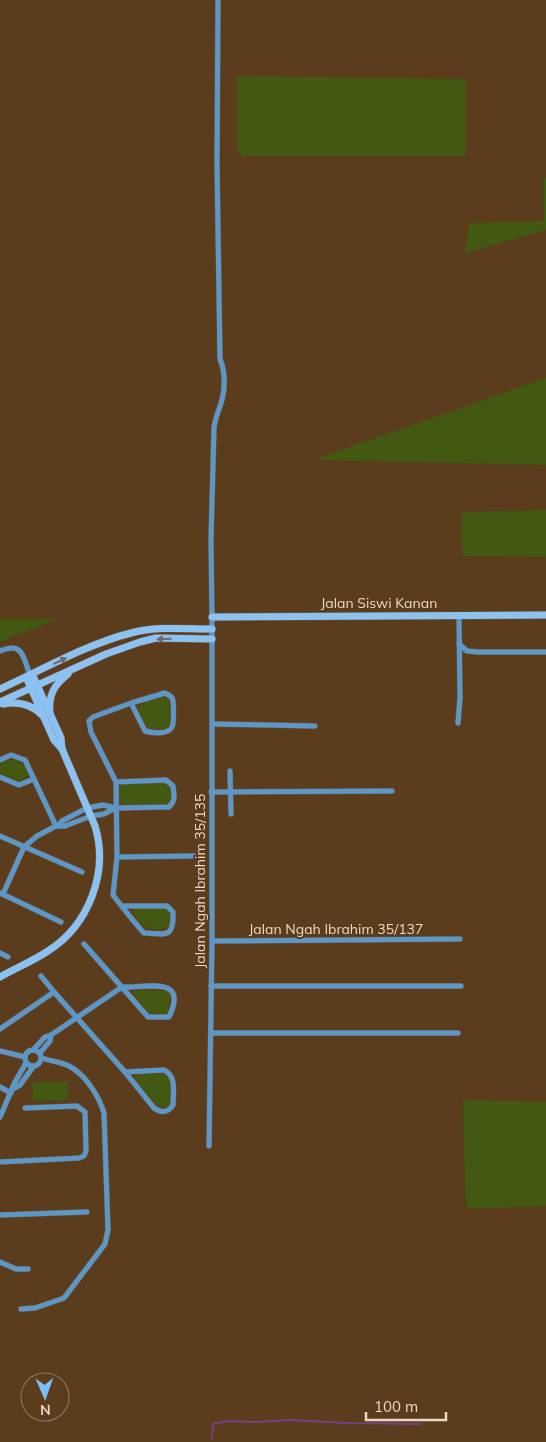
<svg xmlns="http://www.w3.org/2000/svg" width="546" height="1442" viewBox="0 0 546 1442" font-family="Mulish,sans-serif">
<rect width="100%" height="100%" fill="#5b3c1c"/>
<g fill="#435912">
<path d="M237,76L466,79V156H243L237,151Z"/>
<path d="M543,177L546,178V230L465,253L469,223L544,221Z"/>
<path d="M546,378V465L313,460Z"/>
<path d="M546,510V557L462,556V512Z"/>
<path d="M0,619H57L0,642Z"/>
<path d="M165,697L169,700L170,723L166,729H148L138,710C142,700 155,700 165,697Z"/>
<path d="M13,759C22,763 28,766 28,776L19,781L0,773V765Z"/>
<path d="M166,783L172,788C172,795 173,801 167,804L126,805C118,802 116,795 120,786L125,784Z"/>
<path d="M136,908H164C172,911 171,917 171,924C159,936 135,926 133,910Z"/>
<path d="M134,990L168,991L170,995L169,1011L165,1014L149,1013L133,994Z"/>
<path d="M139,1074H165C173,1080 170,1097 169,1106L164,1108L158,1106L135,1080V1076Z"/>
<path d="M68,1082V1100L33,1101L32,1082Z"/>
<path d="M463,1100L546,1102V1206L468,1209L465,1196Z"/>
</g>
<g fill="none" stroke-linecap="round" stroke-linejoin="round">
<path stroke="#744185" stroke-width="2" d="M212,1438L213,1424L227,1421L256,1422L290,1420L347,1423L420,1424"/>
<g stroke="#75583b" stroke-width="6">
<g id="street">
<path d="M459,644L467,651L477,652H546"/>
<path d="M0,651C23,641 23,657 30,675"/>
<path d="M458,723L460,698L459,616"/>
<path d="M212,724L315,726"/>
<path d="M0,760L11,755L25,760L56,826"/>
<path d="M230,771L231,814"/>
<path d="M0,777L19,785L34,779"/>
<path d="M211,792L392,791"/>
<path d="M58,826L62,821L87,808L103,805L116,808L169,807C176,801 174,794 173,786L166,780L116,782"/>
<path d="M0,836L82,872"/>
<path d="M117,857L194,856"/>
<path d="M0,893L61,922"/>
<path d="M3,894L24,847L37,836L56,826H65L91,816L104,814L115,808"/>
<path d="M122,906H167L173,912C174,939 166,934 144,933C133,921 123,908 113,895L117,857L116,782L91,732L89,721L93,717L131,703L165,693C168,695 170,695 172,698C174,701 174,724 172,727C168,735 152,733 145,731L131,703"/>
<path d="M212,941L460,939"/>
<path d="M84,944L148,1017H169C189,975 147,988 122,987"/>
<path d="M0,953L8,957"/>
<path d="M41,976L54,992L125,1072L154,1108C161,1113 168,1113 173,1105C173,1093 177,1076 164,1070L125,1072"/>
<path d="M211,986H461"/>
<path d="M0,1029L54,992"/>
<path d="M211,1033H458"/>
<circle cx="33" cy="1058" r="8"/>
<path d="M33,1050L45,1037L51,1035"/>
<path d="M0,1051L25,1057"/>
<path d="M40,1053L50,1041L51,1035L122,987"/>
<path d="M0,1087L11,1093"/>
<path d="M13,1089L20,1085L33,1067"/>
<path d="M0,1117L15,1082L26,1063"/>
<path d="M209,1146L212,941V617L211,539L214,428C215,418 219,410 222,400C225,387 225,371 220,359L217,164L218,0"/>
<path d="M0,1162L79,1158L84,1156L86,1151L85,1112L77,1106L25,1108"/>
<path d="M0,1215L87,1212"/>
<path d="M0,1262L16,1269H28"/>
<path d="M21,1309L35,1308L64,1298L105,1244L108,1230L104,1113C99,1096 85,1074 69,1066C61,1062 50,1061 42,1058"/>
</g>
</g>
<g stroke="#75583b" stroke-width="8">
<g id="secondary">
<path d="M212,617L546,615"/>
<path d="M26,677L54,740L62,749"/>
<path d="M0,689C42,670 87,644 131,633C157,626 186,629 212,629"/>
<path d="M0,702L106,654L140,642L156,638L212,639"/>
<path d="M3,704C19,701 32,704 43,716"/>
<path d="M50,714C48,695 54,685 68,674"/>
<path d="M0,977C16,968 33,961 48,951C89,925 109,872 95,826L62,749L61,738L32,674"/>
</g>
</g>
<use href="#street" stroke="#5b97c9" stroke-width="5"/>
<use href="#secondary" stroke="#8cc2f2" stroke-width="7"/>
</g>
<defs><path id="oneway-solid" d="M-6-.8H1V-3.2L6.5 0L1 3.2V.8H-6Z" transform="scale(1.25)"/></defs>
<g fill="#6c6b67">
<use href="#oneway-solid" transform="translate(164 639) rotate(179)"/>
<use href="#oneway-solid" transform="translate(60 661) rotate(-25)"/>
</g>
<g text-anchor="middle" stroke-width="4" stroke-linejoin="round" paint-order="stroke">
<g font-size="14" fill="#ebd8c6" stroke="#5b3c1c">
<text x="379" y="608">Jalan Siswi Kanan</text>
<text transform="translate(200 881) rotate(-90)" y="5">Jalan Ngah Ibrahim 35/135</text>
<text x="336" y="934">Jalan Ngah Ibrahim 35/137</text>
</g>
</g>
<g transform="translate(45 1397) rotate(178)"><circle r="24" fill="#5b3c1c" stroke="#957a60"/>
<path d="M0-4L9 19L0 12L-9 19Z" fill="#7bbef8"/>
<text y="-8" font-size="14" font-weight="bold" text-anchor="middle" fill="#ebd8c6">N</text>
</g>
<path d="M366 1412v8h80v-8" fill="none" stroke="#ebd8c6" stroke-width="2.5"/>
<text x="374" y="1412" font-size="15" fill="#ebd8c6" stroke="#5b3c1c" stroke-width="4" paint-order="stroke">100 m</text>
</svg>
